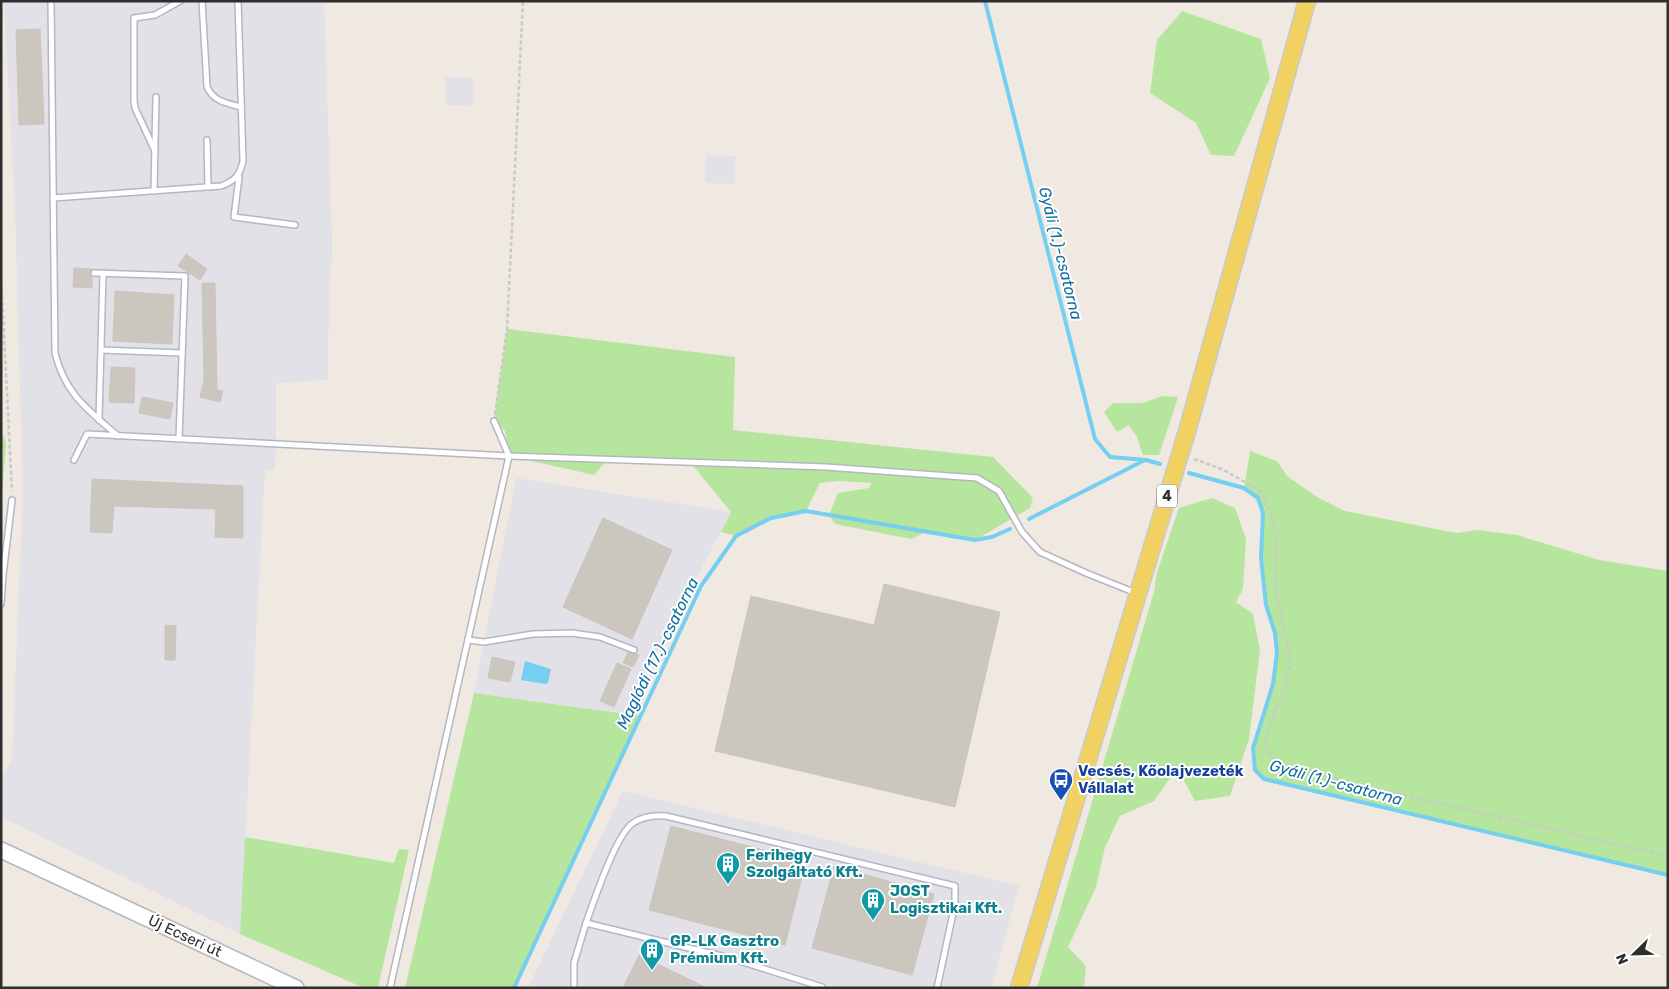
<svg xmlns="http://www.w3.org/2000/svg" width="1669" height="989" viewBox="0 0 1669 989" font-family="Rubik,sans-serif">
<rect width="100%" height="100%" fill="#efe9e1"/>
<g fill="#e3e1e8">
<path d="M4,1H324L332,237V257L329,286L328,380L276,383V446L275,470H265L240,934L1,817V781L12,759L23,493L15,211Z"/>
<path d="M446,77L474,78L473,106L445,105Z"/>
<path d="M706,155L735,156L734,184L705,183Z"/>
<path d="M516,478L731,512L625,713L474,693Z"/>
<path d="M623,791L1019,886L991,988H528Z"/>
</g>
<g fill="#b6e59e">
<path d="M1182,11L1261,39L1270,78L1234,156L1211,155L1196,123L1150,93L1157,40Z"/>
<path d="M507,329L735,357L733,430L993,457L1033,498L1030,508L975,540L926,532L911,539L835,524L829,515L838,493L869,488L872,483L839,481L820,483L806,511L771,518L736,536L721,532L731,512L690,462L608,459L594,475L509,456L505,431L494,421Z"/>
<path d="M1163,396L1178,397L1159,455H1143L1137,437L1129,425L1117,432L1104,412L1113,403H1142Z"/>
<path d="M1,429L6,444L1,507Z"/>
<path d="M1250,451L1277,461L1287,476L1317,497L1345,511L1456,533L1478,530L1517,535L1599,560L1668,571V875L1280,784L1264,779L1255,770L1253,748L1273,684L1277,653L1275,633L1266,605L1261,558L1263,513L1258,498L1244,488Z"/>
<path d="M1212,498L1235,508L1246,539L1243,589L1236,602L1253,614L1260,650L1249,739L1230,796L1195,801L1177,768L1154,801L1120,816L1105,847L1096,887L1068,947L1086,966L1084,988H1037L1154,592L1157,572L1179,508Z"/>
<path d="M474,693L641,716L515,988H405Z"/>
<path d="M245,837L394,863L399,849L409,850L378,988H364L240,934Z"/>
</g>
<path fill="#75cff0" d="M525,661L551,669L548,683L545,684L521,680Z"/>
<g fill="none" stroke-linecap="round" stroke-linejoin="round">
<g stroke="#75cff0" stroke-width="4">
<path d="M985,1L1095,439L1110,457L1146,460L1160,464"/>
<path d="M1189,473L1244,488L1258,498L1263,513L1261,558L1266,605L1275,633L1277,653L1273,684L1253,748L1255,770L1264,779L1668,875"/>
<path d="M1029,519L1145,460"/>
<path d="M514,988L701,586L736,536L771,518L806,511L975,540L992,537L1010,529"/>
</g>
</g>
<g fill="#cbc7bf" stroke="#cbc5ba">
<path d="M40,29L44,124L19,125L16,30Z"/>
<path d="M186,254L207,269L200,280L178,266Z"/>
<path d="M74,268L92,269L90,273L92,277V288L73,287Z"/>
<path d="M202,283H215L217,390L223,391L220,402L200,397L204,380Z"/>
<path d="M115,291L174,295L172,344L113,341Z"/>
<path d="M111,367L135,368L134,403L109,402Z"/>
<path d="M142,397L173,403L170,419L139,413Z"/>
<path d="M92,479L243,486V538L215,537L216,509L114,506L112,533L90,532Z"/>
<path d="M603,518L672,550L632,639L563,607Z"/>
<path d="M884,584L1000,612L955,807L715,751L751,596L874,625Z"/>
<path d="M165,625L176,626L175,660H165Z"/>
<path d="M628,652L639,655L633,667L623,663Z"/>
<path d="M492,657L515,662L510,682L488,678Z"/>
<path d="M617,663L631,669L614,707L600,701Z"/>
<path d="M671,826L806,861L785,945L649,910Z"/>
<path d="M834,866L934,894L912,975L812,948Z"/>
<path d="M639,955L707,988H623Z"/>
</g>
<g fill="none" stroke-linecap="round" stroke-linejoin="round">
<g stroke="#b4b7c1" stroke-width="8">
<g id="service">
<path d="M51,1L55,353C65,394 88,410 118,436"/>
<path d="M202,1L207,87C214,102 227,103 241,107"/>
<path d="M207,140L208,187"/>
<path d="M155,151L135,108L134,101V18L155,15L180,1"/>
<path d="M239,177L234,217L295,225"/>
<path d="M154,191L156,97"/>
<path d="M53,198L221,186C235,181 240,175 243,161L238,1"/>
<path d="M94,273L185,276L179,439"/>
<path d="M101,350L182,353"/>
<path d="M99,420L103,273"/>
<path d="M74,460L87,434L509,456L826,467L977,478L999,491L1022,532L1040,552L1086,573L1136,593"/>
<path d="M1,604L3,575L12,500"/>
<path d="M468,640L484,642L533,634L572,633L600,637L634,650"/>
<path d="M586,923C594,901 616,834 633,823C643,816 655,815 666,816L955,886V904L937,988"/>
<path d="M390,988L509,456L494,421"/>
<path d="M574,988V963L586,923L730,958L822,987"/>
</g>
</g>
<g stroke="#b4b7c1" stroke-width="18">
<path id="secondary" d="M1,850L296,988"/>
</g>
<g stroke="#c9c9c9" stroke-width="19">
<path id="primary" d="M1019,988L1188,428L1307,1"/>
</g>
<g stroke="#c9c9c9" stroke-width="2.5" stroke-dasharray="4 2.5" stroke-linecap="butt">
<path d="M1,276L12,491"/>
<path d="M495,414L507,329L523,1"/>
<path d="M1194,459L1222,469L1259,490L1269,508L1275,533L1276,591L1291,662L1284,689L1270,726L1265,744L1269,753L1275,759L1296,770L1668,856"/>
</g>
<use href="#service" stroke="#fff" stroke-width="5"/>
<use href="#secondary" stroke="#fff" stroke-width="15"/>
<use href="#primary" stroke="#f2d163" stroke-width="16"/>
</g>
<defs>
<g id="bus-pin" transform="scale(1.25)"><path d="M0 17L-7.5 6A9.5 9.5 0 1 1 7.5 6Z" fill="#1a4fb4" stroke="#fff"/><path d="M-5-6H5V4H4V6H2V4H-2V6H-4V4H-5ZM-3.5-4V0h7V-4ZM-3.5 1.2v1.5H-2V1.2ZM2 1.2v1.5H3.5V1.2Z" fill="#fff"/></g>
<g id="building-pin" transform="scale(1.25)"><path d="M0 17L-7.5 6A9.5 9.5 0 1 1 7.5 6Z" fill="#0f9aa8" stroke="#fff"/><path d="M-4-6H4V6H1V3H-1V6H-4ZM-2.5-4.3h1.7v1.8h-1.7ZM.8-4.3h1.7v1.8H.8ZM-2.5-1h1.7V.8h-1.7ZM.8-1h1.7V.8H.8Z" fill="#fff"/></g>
</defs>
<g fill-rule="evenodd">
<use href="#bus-pin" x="1061" y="780"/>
<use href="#building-pin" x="728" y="864"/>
<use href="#building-pin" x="873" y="900"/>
<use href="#building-pin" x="652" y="950"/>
</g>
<g text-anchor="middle" stroke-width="4" stroke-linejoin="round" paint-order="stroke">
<rect fill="#fff" stroke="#6d6d6d" stroke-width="1" x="1157" y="484.5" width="20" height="23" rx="4"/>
<g font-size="14" font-weight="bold" fill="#2e2e2e">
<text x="1167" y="501">4</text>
</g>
<g font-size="15" font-weight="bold" fill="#164399" stroke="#fff" text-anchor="start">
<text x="1078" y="776">Vecsés, Kőolajvezeték<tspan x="1078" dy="17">Vállalat</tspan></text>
</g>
<g font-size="15" font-weight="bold" fill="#0d838f" stroke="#fff" text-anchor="start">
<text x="746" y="860">Ferihegy<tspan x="746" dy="17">Szolgáltató Kft.</tspan></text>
<text x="890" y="896">JOST<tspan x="890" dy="17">Logisztikai Kft.</tspan></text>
<text x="670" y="946">GP-LK Gasztro<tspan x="670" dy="17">Prémium Kft.</tspan></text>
</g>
<g font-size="15" fill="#2e2e2e" stroke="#fff">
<text transform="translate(185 936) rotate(25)" y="5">Új Ecseri út</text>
</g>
<g font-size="16" font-style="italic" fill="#0d6fa3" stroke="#fff">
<text transform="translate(1061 253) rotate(76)" y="6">Gyáli (1.)-csatorna</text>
<text transform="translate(657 653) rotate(-64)" y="6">Maglódi (17.)-csatorna</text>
<text transform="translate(1336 782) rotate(15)" y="6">Gyáli (1.)-csatorna</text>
</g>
</g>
<rect width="1669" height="989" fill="none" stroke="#2e2e2e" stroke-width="5"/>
<g transform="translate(1634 954) rotate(247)" stroke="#ffffff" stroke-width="4" paint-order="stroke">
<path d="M0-4L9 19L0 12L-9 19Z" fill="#2e2e2e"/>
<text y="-8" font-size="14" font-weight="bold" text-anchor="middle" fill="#2e2e2e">N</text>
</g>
</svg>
